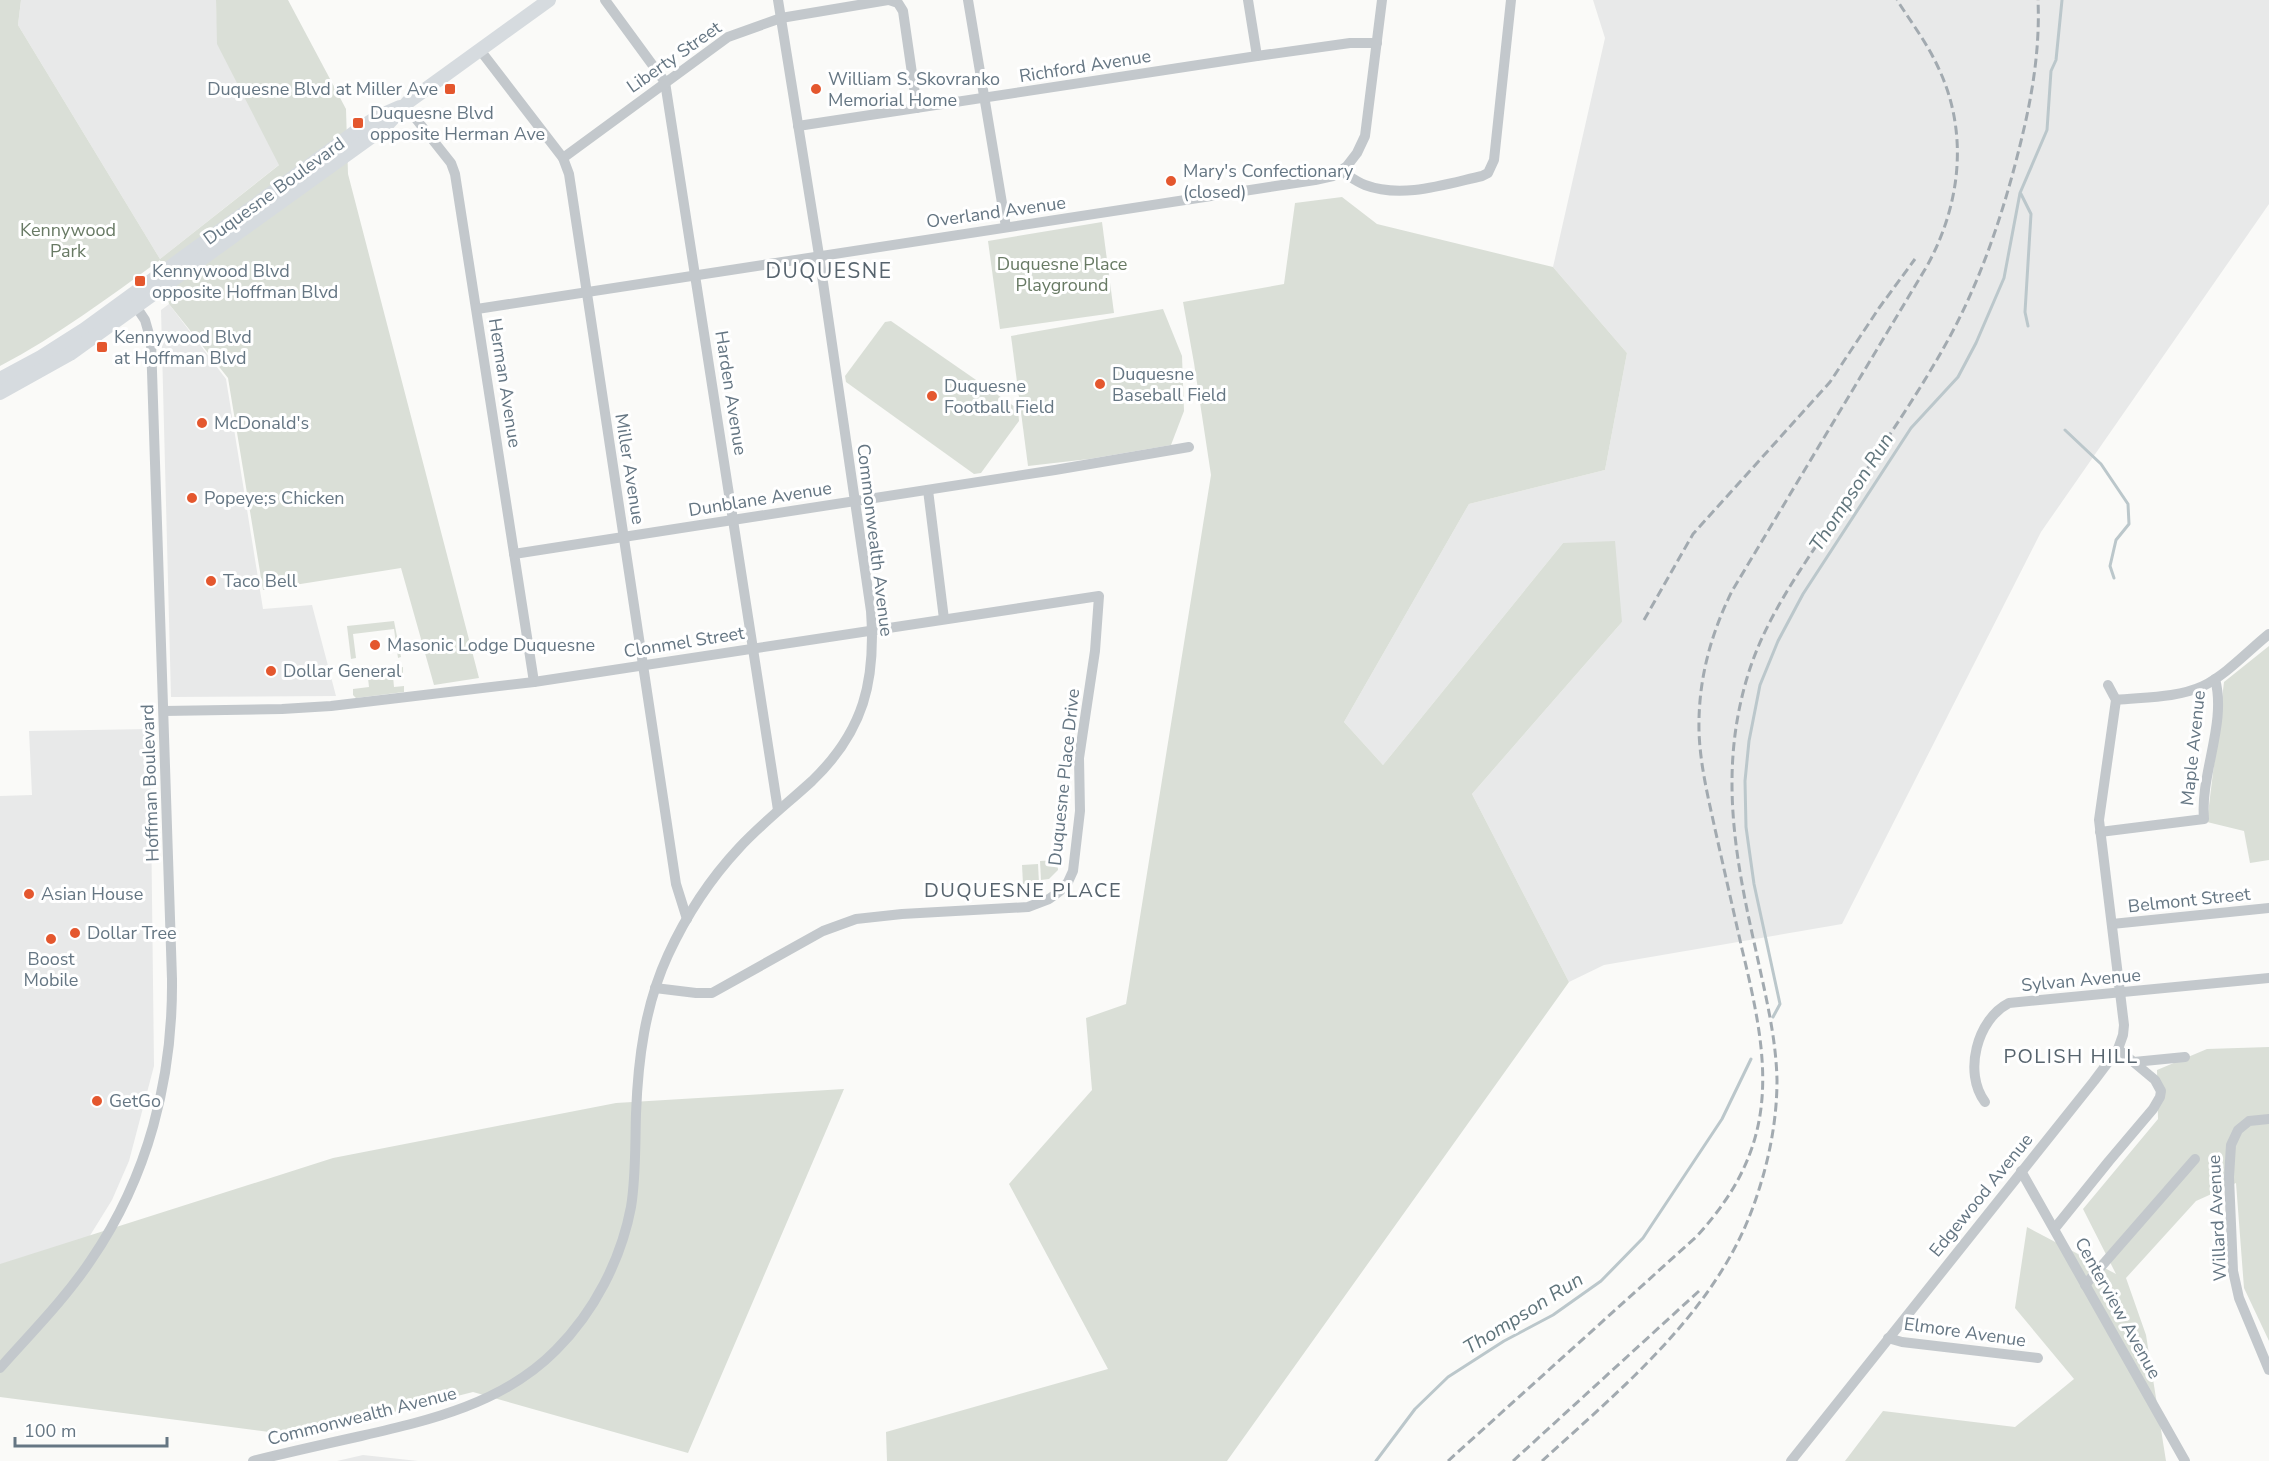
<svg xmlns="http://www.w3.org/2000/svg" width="2269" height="1461" viewBox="0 0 2269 1461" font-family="'Nunito Sans',sans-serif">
<rect width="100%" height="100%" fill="#fafaf8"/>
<g fill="#e8e9e9">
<path d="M21,0H216L218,44L280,164L160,259L18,25Z"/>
<path d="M1593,0H2269V204L2041,532L1842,924L1604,965L1569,982L1472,794L1622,622L1563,543L1383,765L1344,722L1469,504L1605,470L1627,353L1553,267L1605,38Z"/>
<path d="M169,304L226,379L263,609L312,605L336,696L171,697L161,310Z"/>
<path d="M150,729L154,1066L129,1161L112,1200L73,1263L0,1280V796L32,795L29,731Z"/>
<path d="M363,1455L418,1461H337Z"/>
</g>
<g fill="#dadfd7">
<path d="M0,0H21L18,25L160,259L279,165L217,44L216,0H288L346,109L348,174L479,678L434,685L401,568L263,590L228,378L169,304L160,260C108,298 57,336 0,366Z"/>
<path d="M1342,197L1377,224L1553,267L1627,353L1605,470L1469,504L1344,722L1383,765L1563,543L1615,541L1622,622L1472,794L1569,982L1227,1461H887L886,1432L1108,1369L1009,1184L1092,1090L1086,1018L1126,1004L1211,475L1194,363L1183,302L1284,284L1295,203Z"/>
<path d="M1102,222L1114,313L1000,329L988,241Z"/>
<path d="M1163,309L1182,356L1184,411L1171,445L1089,459L1028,466L1011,336Z"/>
<path d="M891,321L1018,409L1019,421L981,473L974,474L846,382L845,376L885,322Z"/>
<path d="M394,621L401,657L398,658L394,629L353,634L356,658L351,659L347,626Z"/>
<path d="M2269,646V860L2250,863L2244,831L2207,822L2224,682Z"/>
<path d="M403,667V674L393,676L394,687L404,686V692L356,698L353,695V689L369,687L368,678L355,679L353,669H357L358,677L399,672V668Z"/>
<path d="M1057,860L1058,870L1049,879L1041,880L1040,861Z"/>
<path d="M1038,864L1039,883L1023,884L1022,865Z"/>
<path d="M2269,1047V1341L2244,1288L2236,1183L2196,1201L2126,1278L2146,1335L2166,1461H1845L1883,1411L2015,1427L2074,1379L2015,1308L2027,1227L2116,1274L2083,1209L2158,1119L2157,1070L2207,1049Z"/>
<path d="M844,1089L688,1453L473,1392L300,1436L0,1397V1264L333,1158L616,1103Z"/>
</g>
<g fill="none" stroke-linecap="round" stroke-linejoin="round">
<g stroke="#bbc7cb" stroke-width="3">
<path d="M2021,194L2031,214L2025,312L2028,326"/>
<path d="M2065,430L2101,464L2128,504L2129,524L2116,540L2110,566L2114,578"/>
<path d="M1773,1017L1780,1004L1754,884L1746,827L1745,781L1749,741L1760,685L1778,641L1803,594L1911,428L1958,377L1976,343L2004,278L2020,193L2047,130L2051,71L2056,60L2062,0"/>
<path d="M1376,1461L1415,1409L1448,1377L1504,1341L1553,1315L1601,1281L1643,1238L1722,1119L1751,1059"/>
</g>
<g stroke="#c3c8cc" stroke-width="10">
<path d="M605,0L665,82L778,810"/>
<path d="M889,0L898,3L903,11L917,108"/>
<path d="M968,0L1006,227"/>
<path d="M1248,0L1257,56"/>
<path d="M480,50L563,158L569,174L676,884L687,919"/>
<path d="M405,105L451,163L455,174L534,682"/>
<path d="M798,126L1257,56L1350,43H1377"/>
<path d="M563,158L728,37L781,18L888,0"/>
<path d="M1341,171C1349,176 1357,182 1365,185C1402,199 1446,184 1482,176L1488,173L1494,160L1511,0"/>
<path d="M477,309L1315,180L1333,176L1347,166L1357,153L1365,136L1382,0"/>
<path d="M928,490L944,619"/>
<path d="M514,554L1055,470L1189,447"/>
<path d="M2116,700C2144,697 2177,698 2203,686C2226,675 2249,650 2269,634"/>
<path d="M164,711L282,709L331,706L534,682L1099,596L1095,651L1079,758L1080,811L1073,871L1068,882L1060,891L1049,899L1028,907L902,914L856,919L823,931L712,993H696L655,988"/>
<path d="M2100,832L2204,819C2200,774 2227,723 2215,679"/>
<path d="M2112,924L2269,908"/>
<path d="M2134,1062L2185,1057"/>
<path d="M1985,1102C1963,1073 1977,1019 2009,1003L2269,978"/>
<path d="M2269,1119L2249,1121L2238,1130L2231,1145L2229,1177L2233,1271L2239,1298L2269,1370"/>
<path d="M2021,1171L2185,1461"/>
<path d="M2055,1228L2109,1161L2153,1109L2160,1097L2161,1091L2155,1080L2118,1049"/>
<path d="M2085,1285L2195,1159"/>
<path d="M1888,1338L1902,1342L2038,1358"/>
<path d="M0,1368C31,1333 65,1299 91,1260C148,1177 173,1079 172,979L151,341L145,320L133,302"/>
<path d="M253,1461C289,1452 325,1444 361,1436C431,1420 504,1403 556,1350C594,1312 621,1260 631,1207C636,1177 635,1145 636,1114C638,1059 645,1005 668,955C686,916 710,879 739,848C761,824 788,803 812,781C864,731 876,681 871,611L819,255L778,0"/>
<path d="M1791,1461L2094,1081L2118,1049L2123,1035L2124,1025L2099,820L2116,700L2108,685"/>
</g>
<g stroke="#d6dbdf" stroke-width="14">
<path d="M0,379L41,357L85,329L362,127L377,117L400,107"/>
<path d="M0,393L70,354L385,127L408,102L549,0"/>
</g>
<g stroke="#a2aab0" stroke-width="3" stroke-dasharray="9 4.5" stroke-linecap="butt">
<path d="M1644,620L1693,534L1830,382L1879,308L1915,259"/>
<path d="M1448,1461L1696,1237C1782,1144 1770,1064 1742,949C1733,909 1724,869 1715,829C1708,797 1700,764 1699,731C1698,681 1710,636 1732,591L1927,266C1961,204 1969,132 1938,67C1927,43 1911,22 1897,0"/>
<path d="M1513,1461L1699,1291"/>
<path d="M1542,1461C1622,1388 1715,1312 1753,1207C1768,1166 1777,1123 1777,1080C1776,1036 1765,993 1756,951C1735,858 1719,772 1747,678C1766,613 1810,557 1846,501C1884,442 1926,384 1958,321C1987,263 2007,200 2022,137C2033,92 2040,46 2038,0"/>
</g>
</g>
<g fill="#e4572e" stroke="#fff" stroke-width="2">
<rect x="444" y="83" width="12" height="12" rx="3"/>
<circle cx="816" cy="89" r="6"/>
<rect x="352" y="117" width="12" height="12" rx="3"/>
<circle cx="1171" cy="181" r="6"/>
<rect x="134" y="275" width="12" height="12" rx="3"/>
<rect x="96" y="341" width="12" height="12" rx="3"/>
<circle cx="1100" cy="384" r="6"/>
<circle cx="932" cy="396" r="6"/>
<circle cx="202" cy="423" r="6"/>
<circle cx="192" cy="498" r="6"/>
<circle cx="211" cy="581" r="6"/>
<circle cx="375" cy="645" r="6"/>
<circle cx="271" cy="671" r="6"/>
<circle cx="29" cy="894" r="6"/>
<circle cx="75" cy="933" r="6"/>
<circle cx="51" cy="939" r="6"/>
<circle cx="97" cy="1101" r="6"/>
</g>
<g text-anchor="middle" stroke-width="6" stroke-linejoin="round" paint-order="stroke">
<g font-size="18" fill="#657683" stroke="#fff">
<text transform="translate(674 57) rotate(-35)" y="6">Liberty Street</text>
<text transform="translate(1085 66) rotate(-9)" y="6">Richford Avenue</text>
<text transform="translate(274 191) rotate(-36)" y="6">Duquesne Boulevard</text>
<text transform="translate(996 212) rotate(-8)" y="6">Overland Avenue</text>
<text transform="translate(505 383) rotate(81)" y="6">Herman Avenue</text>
<text transform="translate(731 393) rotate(81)" y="6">Harden Avenue</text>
<text transform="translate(630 469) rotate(81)" y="6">Miller Avenue</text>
<text transform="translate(760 499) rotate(-9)" y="6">Dunblane Avenue</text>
<text transform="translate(875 540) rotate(83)" y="6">Commonwealth Avenue</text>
<text transform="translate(684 642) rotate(-9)" y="6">Clonmel Street</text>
<text transform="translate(2193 748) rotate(-84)" y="6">Maple Avenue</text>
<text transform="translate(1064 777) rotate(-84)" y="6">Duquesne Place Drive</text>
<text transform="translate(150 783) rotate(-92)" y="6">Hoffman Boulevard</text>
<text transform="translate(2189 900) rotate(-6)" y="6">Belmont Street</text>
<text transform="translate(2081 980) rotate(-5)" y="6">Sylvan Avenue</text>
<text transform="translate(1981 1195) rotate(-51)" y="6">Edgewood Avenue</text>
<text transform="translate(2217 1218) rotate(-93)" y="6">Willard Avenue</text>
<text transform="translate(2118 1308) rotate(61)" y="6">Centerview Avenue</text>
<text transform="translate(1965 1332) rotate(8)" y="6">Elmore Avenue</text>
<text transform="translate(362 1416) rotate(-14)" y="6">Commonwealth Avenue</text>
</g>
<g font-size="18" fill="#657683" stroke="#fff" text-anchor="start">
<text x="828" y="85">William S. Skovranko<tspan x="828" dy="21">Memorial Home</tspan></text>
<text x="438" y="95" text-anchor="end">Duquesne Blvd at Miller Ave</text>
<text x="370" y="119">Duquesne Blvd<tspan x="370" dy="21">opposite Herman Ave</tspan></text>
<text x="1183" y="177">Mary's Confectionary<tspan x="1183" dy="21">(closed)</tspan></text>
<text x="152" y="277">Kennywood Blvd<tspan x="152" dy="21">opposite Hoffman Blvd</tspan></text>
<text x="114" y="343">Kennywood Blvd<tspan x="114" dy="21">at Hoffman Blvd</tspan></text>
<text x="1112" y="380">Duquesne<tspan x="1112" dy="21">Baseball Field</tspan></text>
<text x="944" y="392">Duquesne<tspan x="944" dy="21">Football Field</tspan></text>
<text x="214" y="429">McDonald's</text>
<text x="204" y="504">Popeye;s Chicken</text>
<text x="223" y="587">Taco Bell</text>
<text x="387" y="651">Masonic Lodge Duquesne</text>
<text x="283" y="677">Dollar General</text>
<text x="41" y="900">Asian House</text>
<text x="87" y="939">Dollar Tree</text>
<text x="51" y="965" text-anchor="middle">Boost<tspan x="51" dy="21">Mobile</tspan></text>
<text x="109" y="1107">GetGo</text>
</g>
<g font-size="18" fill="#687a64" stroke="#fff">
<text x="68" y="236">Kennywood<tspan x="68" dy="21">Park</tspan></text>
<text x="1062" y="270">Duquesne Place<tspan x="1062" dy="21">Playground</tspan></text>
</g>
<g font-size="20" font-style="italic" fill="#60757c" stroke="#fff">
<text transform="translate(1851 492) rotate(-57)" y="7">Thompson Run</text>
<text transform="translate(1523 1313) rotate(-32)" y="7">Thompson Run</text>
</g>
<g font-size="20" letter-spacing="1.5" fill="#57646e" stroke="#fff">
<text x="1023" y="897">DUQUESNE PLACE</text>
<text x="2071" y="1063">POLISH HILL</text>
</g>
<g font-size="21" letter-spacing="1.5" fill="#57646e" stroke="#fff">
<text x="829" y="278">DUQUESNE</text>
</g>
</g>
<path d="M15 1437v9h152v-9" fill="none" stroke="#657683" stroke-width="3"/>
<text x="24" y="1437" font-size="18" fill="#657683" stroke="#ffffff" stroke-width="4.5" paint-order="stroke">100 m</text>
</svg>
